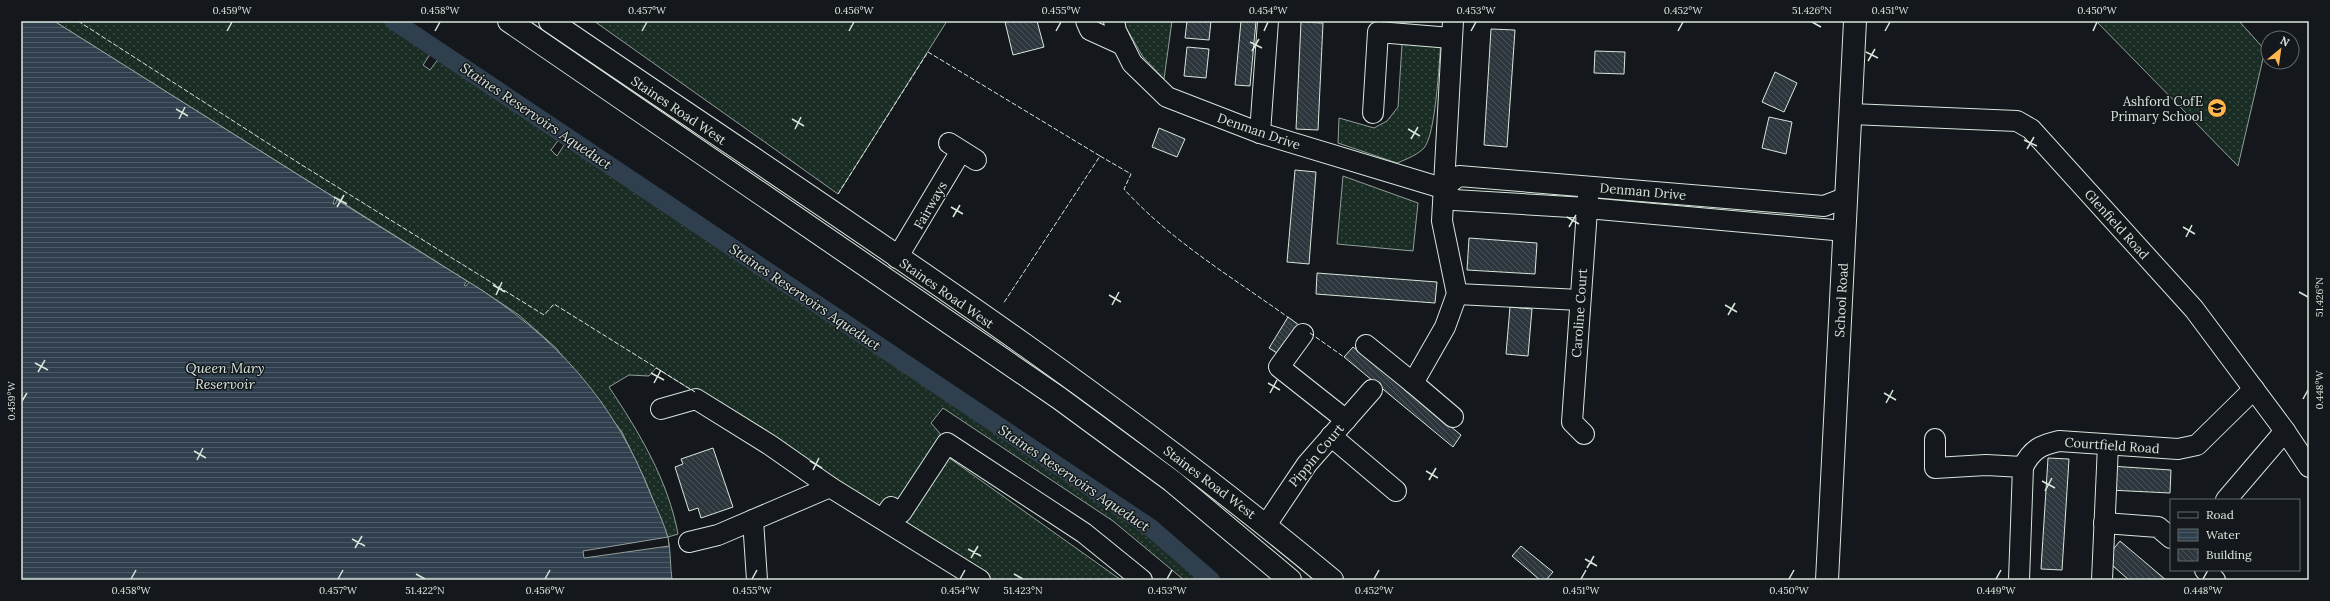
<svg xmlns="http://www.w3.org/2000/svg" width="2330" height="601" viewBox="0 0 2330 601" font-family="Lora,serif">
<defs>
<pattern id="grass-dots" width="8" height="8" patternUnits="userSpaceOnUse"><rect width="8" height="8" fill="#1a2d24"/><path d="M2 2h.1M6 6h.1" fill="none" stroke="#3b4b43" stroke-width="1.8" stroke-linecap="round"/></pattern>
<pattern id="water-rules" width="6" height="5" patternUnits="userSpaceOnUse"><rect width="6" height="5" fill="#2f3f4d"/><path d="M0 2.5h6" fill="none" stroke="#4c5b66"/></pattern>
<pattern id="building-back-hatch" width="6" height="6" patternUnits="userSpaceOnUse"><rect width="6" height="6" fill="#2c363c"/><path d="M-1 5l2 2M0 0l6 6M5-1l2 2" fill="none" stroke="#4a5358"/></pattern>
</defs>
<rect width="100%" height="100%" fill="#14181c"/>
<g fill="url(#grass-dots)" stroke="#939e99">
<path d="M54,21H383L431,53L423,65L430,70L439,58L560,138L551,150L557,156L566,142L1098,499L1144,531L1203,580H1184L1113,521L943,408L931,423L943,437L938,450L1121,580H990L880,507L656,368L649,376L629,375L609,387C639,432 668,480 678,534L668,537L645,480L622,432L556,348L519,315L483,291Z"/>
<path d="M594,21H947L838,194Z"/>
<path d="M1125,21H1172L1164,79L1143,57L1125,26Z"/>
<path d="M2096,21H2239L2265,50L2238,166Z"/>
<path d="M1403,29L1441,41C1439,62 1436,134 1424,148C1417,155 1407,159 1397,163L1338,143L1339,118L1374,128L1387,121L1398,107Z"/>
<path d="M1343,176L1418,203L1413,251L1337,244Z"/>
</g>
<path fill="url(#water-rules)" stroke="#939e99" d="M21,21H54L335,198L333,204H335L337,200L467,281L464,285L466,286L469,282C555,336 614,400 651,495C657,509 664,523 668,538C671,551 670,566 672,580H21Z"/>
<path fill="#14181c" stroke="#939e99" d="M668,537L669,546L584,558L583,551Z"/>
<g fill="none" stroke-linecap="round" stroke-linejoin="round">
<path stroke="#2f3f4d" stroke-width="18" d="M394,21L1151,528L1211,580"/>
</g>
<g fill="url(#building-back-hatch)" stroke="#d8e6dc">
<path d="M1009,21H1037L1044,47L1013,55L1005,22Z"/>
<path d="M1187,21H1211L1209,40L1185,38Z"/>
<path d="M1241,21H1256L1250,86L1235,85Z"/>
<path d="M1301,22L1323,23L1318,130L1296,129Z"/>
<path d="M1491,29L1515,30L1507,147L1484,145Z"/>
<path d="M1187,47L1209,49L1206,78L1184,76Z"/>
<path d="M1595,51L1625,52L1624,74L1594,73Z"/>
<path d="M1775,72L1797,83L1784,112L1762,102Z"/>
<path d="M1769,117L1792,122L1786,154L1762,148Z"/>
<path d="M1159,128L1185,139L1177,157L1152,147Z"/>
<path d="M1295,170L1316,172L1309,264L1287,262Z"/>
<path d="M1469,238L1537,243L1535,274L1467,270Z"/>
<path d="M1317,273L1437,282L1435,303L1316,294Z"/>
<path d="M1510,307L1532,309L1528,356L1506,354Z"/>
<path d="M1288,317L1299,325L1280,355L1269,348Z"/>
<path d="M1353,347L1461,435L1453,447L1344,357Z"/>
<path d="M713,448L733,507L701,518L698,508L689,511L675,467L683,464L681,459Z"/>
<path d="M2048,458L2069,459L2062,570L2041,569Z"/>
<path d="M2110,466L2171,470L2170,493L2109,490Z"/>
<path d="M2120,541L2166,580H2129L2105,559Z"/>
<path d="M1521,546L1553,572L1546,580H1540L1512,556Z"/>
</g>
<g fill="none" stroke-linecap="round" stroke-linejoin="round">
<g stroke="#d8e6dc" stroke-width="22">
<g id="minor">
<path d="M1086,21L1090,30L1123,45"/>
<path d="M1114,21L1116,31L1132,63L1167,97L1260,133L1442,188L1454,200L1587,208L1845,231"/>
<path d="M1373,113L1378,32L1451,38"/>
<path d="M1851,114L2017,121L2031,129L2194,309L2285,431L2309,467"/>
<path d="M1260,133L1268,21"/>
<path d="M949,143L976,160"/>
<path d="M1442,188L1459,176L1824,206L1847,197"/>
<path d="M897,258L961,151"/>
<path d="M1457,294L1580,300"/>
<path d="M1303,334L1279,367L1346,420"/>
<path d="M1366,345L1413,383L1445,327L1457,294L1442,221L1453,21"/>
<path d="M1413,383L1453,417"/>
<path d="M661,409L696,399L770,445L830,487L980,580"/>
<path d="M1584,434L1572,422L1588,196"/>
<path d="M1331,436L1396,491"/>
<path d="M1935,439V468L1986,465L2023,467"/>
<path d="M2226,500L2285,431"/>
<path d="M883,519L891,507L901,513L947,443L1084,533L1142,580"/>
<path d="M753,520L757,580"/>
<path d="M2104,523L2158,527L2171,538"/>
<path d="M1266,525L1307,464L1372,390"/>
<path d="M689,542L718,535L830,487"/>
<path d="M2205,570L2215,580"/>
<path d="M2019,580L2023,467C2032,449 2041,445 2059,441L2178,449L2197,445L2254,389"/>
<path d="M2102,580L2108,445"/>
</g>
</g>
<g stroke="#d8e6dc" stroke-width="24">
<path id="major" d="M1827,580L1855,21"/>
</g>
<g stroke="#d8e6dc" stroke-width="24">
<g id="highway">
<path d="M509,21L1059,398L1172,481L1290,580"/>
<path d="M550,21C814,201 1087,375 1332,580"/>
</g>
</g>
<use href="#minor" stroke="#14181c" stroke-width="20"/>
<use href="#major" stroke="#14181c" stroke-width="22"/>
<use href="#highway" stroke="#14181c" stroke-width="22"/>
<g stroke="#d8e6dc" stroke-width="1" stroke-dasharray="5 2" stroke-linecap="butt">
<path d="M78,21L297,162L544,315L554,304L695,392"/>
<path d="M1100,156L1131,174L1124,189C1171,241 1232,277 1289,318"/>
<path d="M838,194L928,52L1100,156L1003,304"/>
<path d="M1310,333L1344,357"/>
</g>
</g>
<path fill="none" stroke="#d8e6dc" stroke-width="1.5" d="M1812,22L1821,27M227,31L232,22M435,31L440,22M642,31L647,22M849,31L854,22M1056,31L1061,22M1264,31L1268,22M1471,31L1476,22M1678,31L1683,22M1885,31L1890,22M2093,31L2097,22M1250,42L1262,48M1252,51L1259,39M1866,52L1878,58M1868,61L1875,49M176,109L188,116M179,119L185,107M792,119L804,126M795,129L801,117M1408,129L1420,136M1411,139L1418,127M2024,140L2037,146M2027,149L2034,137M334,197L347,204M337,207L344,195M951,207L963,214M953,217L960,205M1567,217L1579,224M1569,227L1576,215M2183,227L2195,234M2186,237L2192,225M493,285L505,292M2299,292L2308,297M496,295L502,282M1109,295L1121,302M1112,305L1119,292M1725,305L1737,312M1728,315L1735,303M35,363L48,370M38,372L45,360M651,373L664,380M654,383L661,370M1268,383L1280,390M1270,393L1277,380M1884,393L1896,400M2303,399L2308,390M22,401L27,393M1886,403L1893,390M194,451L206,458M197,460L203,448M810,461L822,468M813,470L819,458M1426,471L1438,478M1429,480L1436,468M2042,481L2055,488M2045,491L2052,478M352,539L365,546M355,548L362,536M968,549L981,556M971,558L978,546M1585,559L1597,566M1587,568L1594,556M416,574L425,579M1014,574L1023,579M131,579L136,570M338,579L343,570M545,579L550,570M752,579L757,570M960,579L965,570M1167,579L1172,570M1374,579L1379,570M1581,579L1586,570M1789,579L1794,570M1996,579L2001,570M2203,579L2208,570"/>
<defs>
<g id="school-disc" transform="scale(1)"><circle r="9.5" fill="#ffb74d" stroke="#14181c"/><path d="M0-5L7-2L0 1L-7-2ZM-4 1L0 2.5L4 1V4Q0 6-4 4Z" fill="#111"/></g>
</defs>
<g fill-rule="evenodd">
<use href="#school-disc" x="2217" y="108"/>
</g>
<g text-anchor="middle" stroke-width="3" stroke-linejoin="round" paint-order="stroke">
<g font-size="13" fill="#d8e6dc" stroke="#14181c" text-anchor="end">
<text x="2203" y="106">Ashford CofE<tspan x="2203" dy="15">Primary School</tspan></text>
</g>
<g font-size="13" fill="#d8e6dc" stroke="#14181c">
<text transform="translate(679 110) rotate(34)" y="5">Staines Road West</text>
<text transform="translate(1259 131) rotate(19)" y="5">Denman Drive</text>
<text transform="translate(1643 191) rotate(5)" y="5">Denman Drive</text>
<text transform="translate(930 205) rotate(-60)" y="5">Fairways</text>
<text transform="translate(2117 224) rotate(48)" y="5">Glenfield Road</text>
<text transform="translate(947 293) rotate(35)" y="5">Staines Road West</text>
<text transform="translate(1841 300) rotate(-87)" y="5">School Road</text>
<text transform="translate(1579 313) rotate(-86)" y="5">Caroline Court</text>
<text transform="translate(2112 445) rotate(4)" y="5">Courtfield Road</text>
<text transform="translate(1316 455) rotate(-50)" y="5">Pippin Court</text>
<text transform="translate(1210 482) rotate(37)" y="5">Staines Road West</text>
</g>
<g font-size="14" font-style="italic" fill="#d8e6dc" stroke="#14181c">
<text transform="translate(536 116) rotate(34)" y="5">Staines Reservoirs Aqueduct</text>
<text transform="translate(805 297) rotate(34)" y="5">Staines Reservoirs Aqueduct</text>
<text x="225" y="373">Queen Mary<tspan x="225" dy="16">Reservoir</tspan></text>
<text transform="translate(1074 478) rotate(34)" y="5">Staines Reservoirs Aqueduct</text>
</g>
</g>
<rect width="2330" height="601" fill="none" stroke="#14181c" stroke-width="44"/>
<rect x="2170" y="499" width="130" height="72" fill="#14181c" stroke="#626a69"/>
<rect x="2178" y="512" width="20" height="6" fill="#14181c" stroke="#626a69"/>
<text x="2206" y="519" font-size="12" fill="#d8e6dc">Road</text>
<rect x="2178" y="529" width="20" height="12" fill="url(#water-rules)" stroke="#626a69"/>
<text x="2206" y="539" font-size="12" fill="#d8e6dc">Water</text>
<rect x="2178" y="549" width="20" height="12" fill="url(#building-back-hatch)" stroke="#626a69"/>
<text x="2206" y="559" font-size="12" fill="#d8e6dc">Building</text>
<g transform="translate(2280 50) rotate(29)"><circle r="19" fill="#14181c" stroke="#626a69"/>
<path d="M0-3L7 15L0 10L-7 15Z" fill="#ffb74d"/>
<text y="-6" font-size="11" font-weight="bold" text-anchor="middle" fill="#d8e6dc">N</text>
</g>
<rect x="22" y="22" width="2286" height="557" fill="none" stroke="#d8e6dc" stroke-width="1.5"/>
<g font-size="10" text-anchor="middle" fill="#d8e6dc">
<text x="232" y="14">0.459°W</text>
<text x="440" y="14">0.458°W</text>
<text x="647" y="14">0.457°W</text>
<text x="854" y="14">0.456°W</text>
<text x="1061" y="14">0.455°W</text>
<text x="1268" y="14">0.454°W</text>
<text x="1476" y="14">0.453°W</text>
<text x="1683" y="14">0.452°W</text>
<text x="1812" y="14">51.426°N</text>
<text x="1890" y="14">0.451°W</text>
<text x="2097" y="14">0.450°W</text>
<text transform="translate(2319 297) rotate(-90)" y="4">51.426°N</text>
<text transform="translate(2319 390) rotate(-90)" y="4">0.448°W</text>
<text transform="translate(11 401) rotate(-90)" y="4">0.459°W</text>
<text x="131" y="594">0.458°W</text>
<text x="338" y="594">0.457°W</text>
<text x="425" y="594">51.422°N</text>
<text x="545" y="594">0.456°W</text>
<text x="752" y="594">0.455°W</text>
<text x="960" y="594">0.454°W</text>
<text x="1023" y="594">51.423°N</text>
<text x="1167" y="594">0.453°W</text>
<text x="1374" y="594">0.452°W</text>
<text x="1581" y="594">0.451°W</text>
<text x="1789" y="594">0.450°W</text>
<text x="1996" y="594">0.449°W</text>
<text x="2203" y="594">0.448°W</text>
</g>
</svg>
